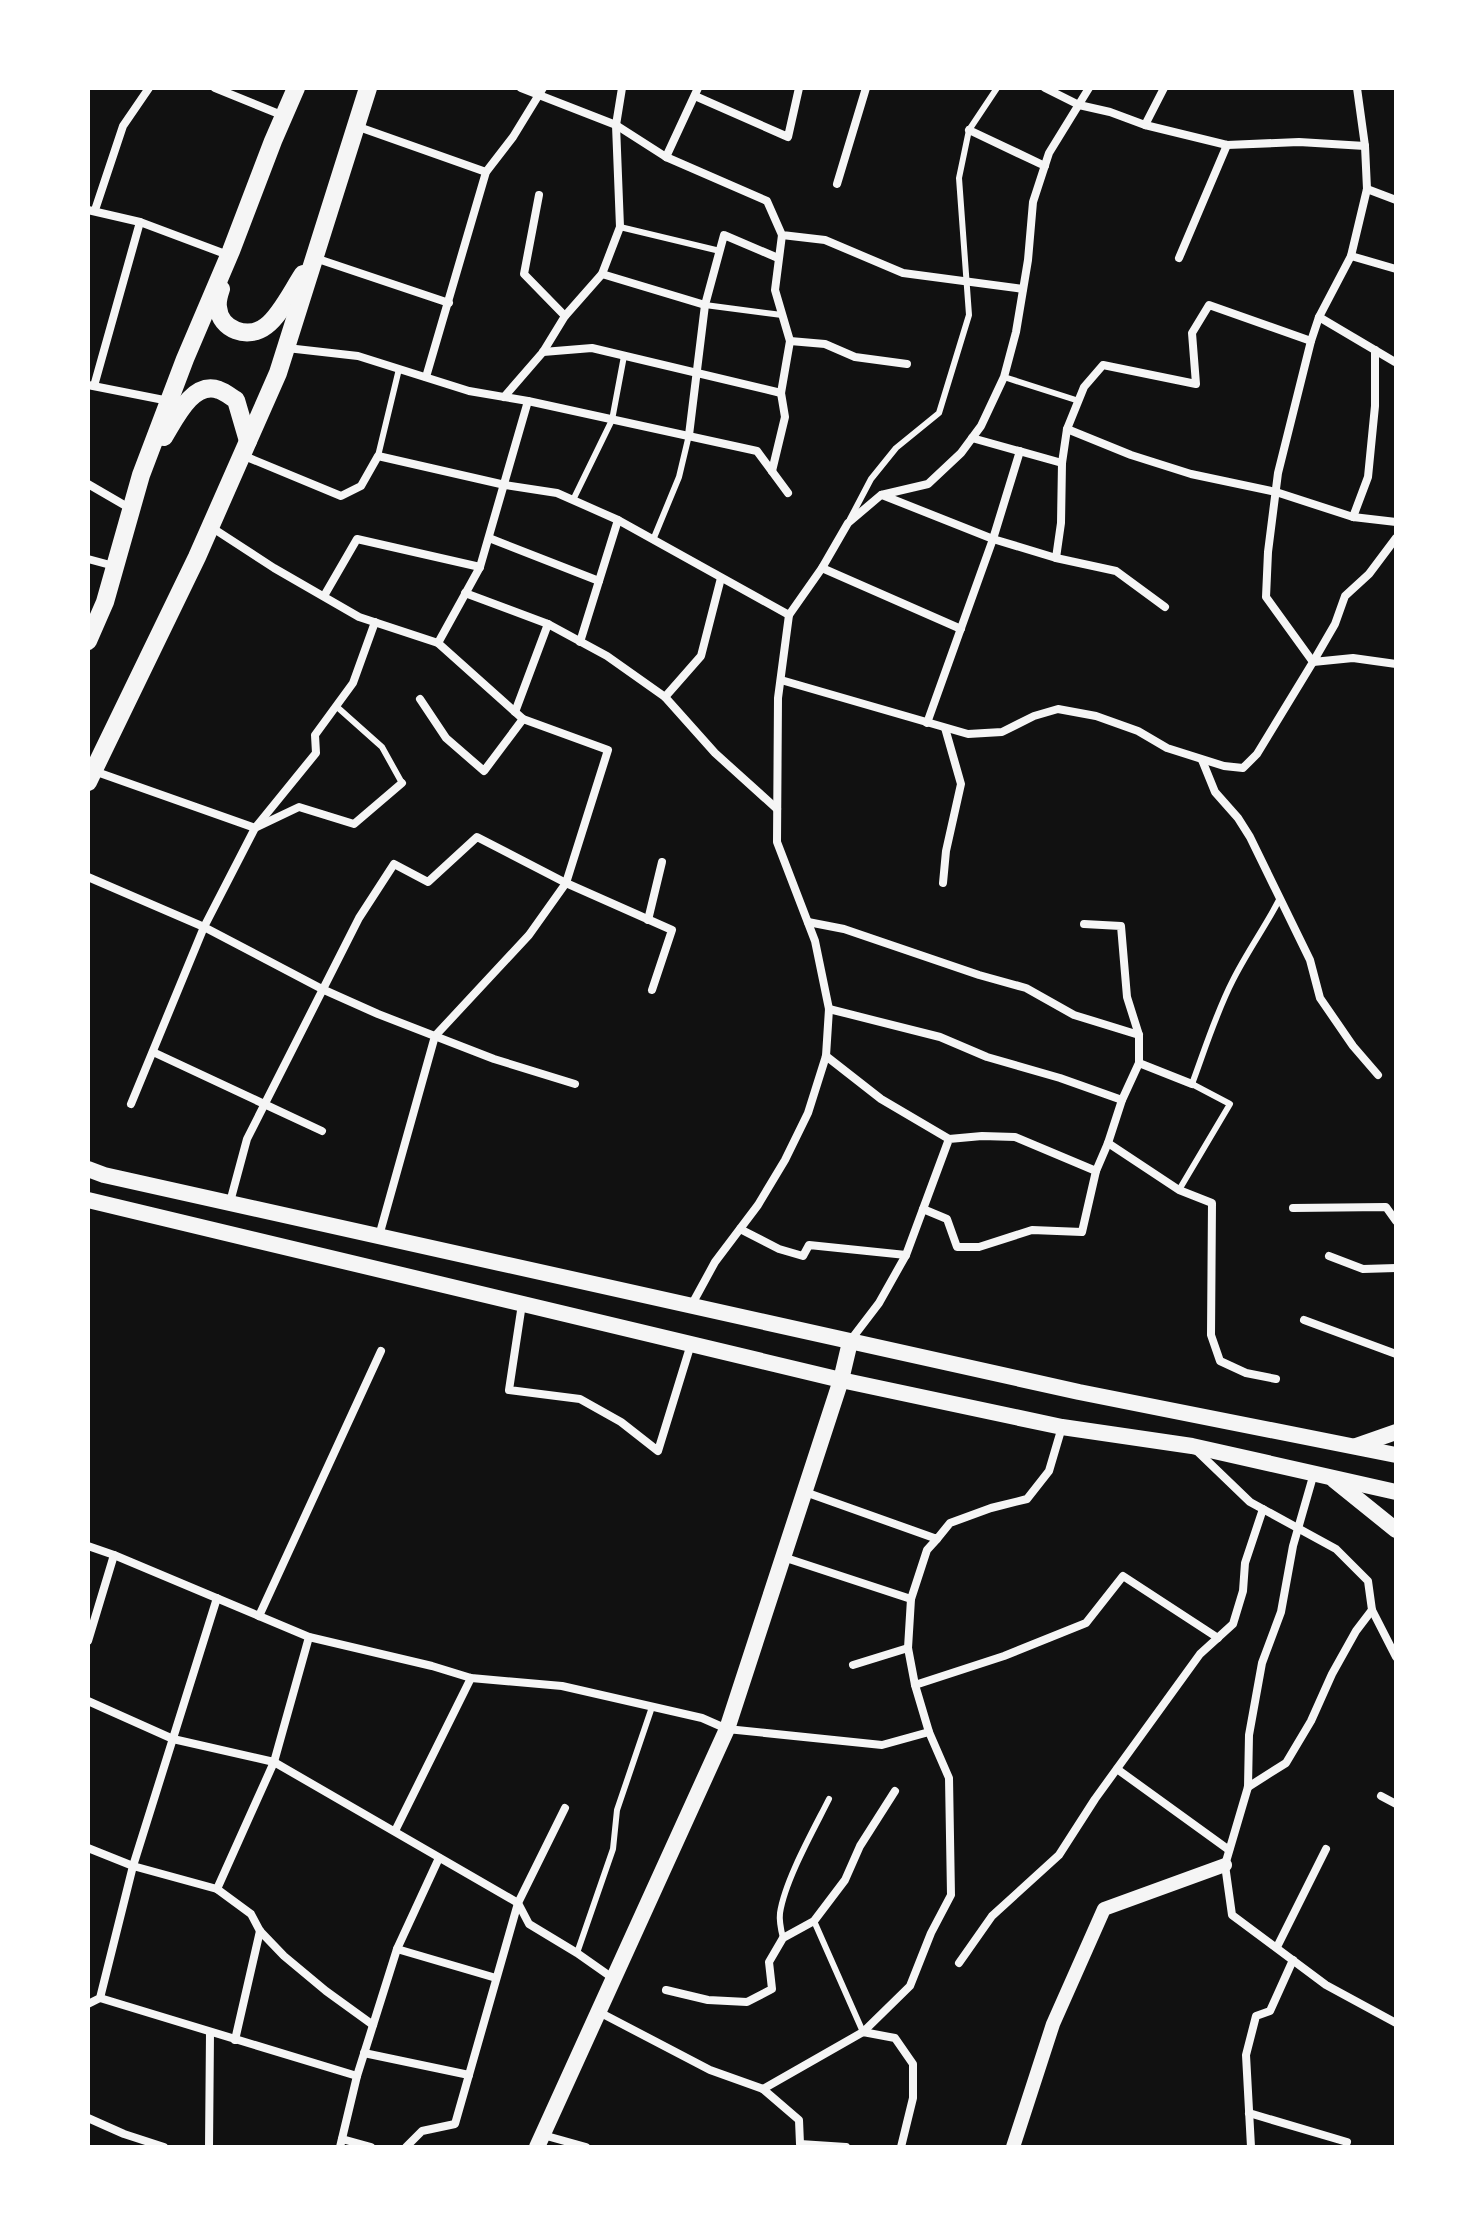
<svg xmlns="http://www.w3.org/2000/svg" width="1484" height="2235" viewBox="0 0 1484 2235" font-family="'Exo 2',sans-serif">
<rect width="100%" height="100%" fill="#111"/>
<g fill="none" stroke-linecap="round" stroke-linejoin="round">
<g stroke="#f5f5f5" stroke-width="6">
<path d="M620,227L720,251"/>
<path d="M705,305L782,315"/>
<path d="M1004,377L1079,401"/>
<path d="M378,456L399,369"/>
<path d="M573,500L612,420L624,356"/>
<path d="M850,519L871,479L896,448L939,413L969,315L959,178L969,130L997,88"/>
<path d="M653,540L679,477L689,435"/>
<path d="M336,706L382,747L402,783"/>
<path d="M1179,1190L1230,1104L1192,1084C1205,1049 1216,1013 1233,980C1247,952 1265,927 1279,900"/>
<path d="M814,1921L863,2032"/>
<path d="M783,1938C781,1930 779,1921 780,1913C785,1880 814,1829 829,1799"/>
<path d="M577,1953L613,1849L617,1810L652,1707"/>
</g>
<g stroke="#f5f5f5" stroke-width="8">
<path d="M215,88L284,116"/>
<path d="M521,88L616,125L666,157L767,201L782,235L825,240L903,273L1023,289"/>
<path d="M1045,88L1079,105L1110,112L1145,125L1227,145L1299,142L1365,146"/>
<path d="M695,96L788,137L799,88"/>
<path d="M1145,125L1164,88"/>
<path d="M356,126L486,172"/>
<path d="M969,130L1045,166"/>
<path d="M666,157L698,88"/>
<path d="M837,184L866,88"/>
<path d="M1367,189L1396,200"/>
<path d="M539,195L524,274L565,316"/>
<path d="M88,210L140,222L228,255"/>
<path d="M95,210L123,126L149,88"/>
<path d="M1351,256L1396,269"/>
<path d="M315,258L449,303"/>
<path d="M1179,258L1227,145"/>
<path d="M602,274L705,305"/>
<path d="M1319,317L1395,362"/>
<path d="M790,341L825,344L855,357L907,364"/>
<path d="M287,348L358,356L469,391L528,401L757,451L788,493"/>
<path d="M543,352L592,348L781,393"/>
<path d="M426,377L486,172L513,137L543,88"/>
<path d="M88,385L169,401"/>
<path d="M94,386L140,222"/>
<path d="M504,397L543,352L565,316L602,274L620,227L616,125L622,88"/>
<path d="M1067,429L1131,455L1191,474L1276,492L1353,517L1396,522"/>
<path d="M689,435L705,305L724,235L778,258"/>
<path d="M972,438L1062,463"/>
<path d="M242,455L341,496L361,486L378,456L505,485L557,493L618,520L789,615"/>
<path d="M772,471L785,417L781,393L790,341L775,290L782,235"/>
<path d="M88,484L131,509"/>
<path d="M882,495L993,539L1056,558L1116,571L1165,607"/>
<path d="M1353,517L1368,477L1375,406V350"/>
<path d="M211,527L274,568L359,617L438,643L523,719L608,750L566,883L529,935L435,1036L379,1236"/>
<path d="M489,538L599,581"/>
<path d="M1396,538L1369,574L1345,596L1335,624L1313,662L1353,658L1396,664"/>
<path d="M1056,558L1061,523L1062,463L1067,429L1084,387L1103,365L1196,384L1192,333L1209,305L1311,341"/>
<path d="M88,559L114,566"/>
<path d="M822,568L961,629"/>
<path d="M465,593L548,624L607,656L665,697L715,753L777,809"/>
<path d="M324,596L357,539L480,567"/>
<path d="M580,642L618,520"/>
<path d="M438,643L480,567L528,401"/>
<path d="M781,680L968,734L1002,732L1034,716L1058,709L1096,716L1138,731L1167,748L1224,766L1243,768L1257,754L1313,662L1266,597L1268,552L1278,473L1311,341L1319,317L1351,256L1367,189L1365,146L1357,88"/>
<path d="M665,697L701,656L721,578"/>
<path d="M420,699L446,738L484,771L523,719"/>
<path d="M515,712L548,624"/>
<path d="M927,723L993,539L1020,451"/>
<path d="M1202,760L1215,792L1238,818L1250,837L1310,960L1320,998L1353,1046L1378,1075"/>
<path d="M94,771L255,828L299,807L354,824L402,783"/>
<path d="M88,877L204,927L322,989L378,1014L494,1059L575,1084"/>
<path d="M943,883L946,851L961,784L945,728"/>
<path d="M648,920L662,862"/>
<path d="M808,922L844,929L979,975L1026,988L1074,1015L1139,1035"/>
<path d="M829,1009L940,1037L987,1057L1060,1078L1122,1100"/>
<path d="M153,1052L322,1131"/>
<path d="M826,1056L881,1099L949,1139"/>
<path d="M1139,1063L1192,1084"/>
<path d="M131,1104L204,927L255,828L316,753L315,735L353,683L375,622"/>
<path d="M1108,1143L1179,1190L1212,1203L1211,1335L1220,1361L1246,1373L1276,1379"/>
<path d="M230,1202L247,1139L359,918L394,864L428,882L477,837L566,883L672,930L652,990"/>
<path d="M1293,1208L1386,1207L1396,1221"/>
<path d="M923,1209L947,1219L957,1247H979L1032,1230L1082,1232L1096,1171L1108,1143L1122,1100L1139,1063V1035L1127,997L1121,926L1084,924"/>
<path d="M740,1229L779,1249L803,1256L809,1245L906,1255"/>
<path d="M1329,1256L1363,1269L1396,1268"/>
<path d="M522,1304L509,1390L580,1399L621,1422L658,1451L691,1344"/>
<path d="M691,1306L715,1262L758,1205L785,1160L808,1113L826,1056L829,1009L815,941L777,842L778,698L789,615L822,568L848,523L881,495L928,484L961,453L981,426L1004,377L1016,332L1028,260L1033,202L1049,153L1089,88"/>
<path d="M1304,1320L1396,1354"/>
<path d="M850,1341L879,1303L906,1255L949,1139L982,1136L1015,1137L1096,1171"/>
<path d="M1197,1451L1250,1502L1336,1549L1368,1581L1372,1610L1356,1631L1332,1674L1311,1721L1286,1763L1248,1787"/>
<path d="M1314,1473L1293,1546L1281,1612L1262,1663L1249,1735L1248,1787L1225,1865L1232,1915L1326,1985L1396,2023"/>
<path d="M805,1492L937,1539L950,1523L991,1508L1027,1499L1049,1471L1062,1427"/>
<path d="M88,1546L114,1555L309,1637L432,1666L471,1678L562,1686L702,1718L727,1729L882,1745L929,1732"/>
<path d="M783,1557L911,1599"/>
<path d="M1372,1610L1396,1657"/>
<path d="M259,1616L381,1351"/>
<path d="M88,1641L114,1555"/>
<path d="M853,1665L908,1648"/>
<path d="M915,1685L1004,1656L1086,1623L1123,1576L1218,1638"/>
<path d="M88,1701L173,1739L274,1762L518,1903L529,1924L577,1953L614,1979"/>
<path d="M1117,1769L1229,1850"/>
<path d="M1381,1796L1396,1804"/>
<path d="M395,1831L471,1678"/>
<path d="M88,1848L133,1866L217,1889L251,1914L260,1931L284,1956L326,1991L373,2025"/>
<path d="M217,1889L274,1762L309,1637"/>
<path d="M1277,1947L1326,1849"/>
<path d="M397,1949L496,1978"/>
<path d="M959,1963L992,1916L1059,1855L1095,1799L1200,1654L1233,1624L1243,1591L1245,1563L1263,1509"/>
<path d="M666,1990L708,2000L747,2002L772,1989L769,1962L783,1938L814,1921L845,1880L860,1846L895,1791"/>
<path d="M100,1998L357,2076"/>
<path d="M88,2004L100,1998L133,1866L217,1598"/>
<path d="M599,2012L710,2070L763,2089L799,2120L800,2144L846,2147"/>
<path d="M863,2032L910,1986L931,1933L951,1895L949,1778L929,1732L915,1685L908,1648L911,1599L927,1550L937,1539"/>
<path d="M235,2040L260,1931"/>
<path d="M364,2053L469,2075"/>
<path d="M763,2089L863,2032L895,2038L913,2064V2098L901,2147"/>
<path d="M1249,2113L1347,2142"/>
<path d="M88,2118L124,2134L164,2147"/>
<path d="M543,2135L586,2147"/>
<path d="M342,2139L371,2147"/>
<path d="M209,2147L210,2033"/>
<path d="M340,2147L357,2076L397,1949L439,1858"/>
<path d="M406,2147L422,2131L455,2124L518,1903L565,1808"/>
<path d="M1251,2147L1246,2055L1256,2016L1270,2011L1293,1960"/>
</g>
<path stroke="#f5f5f5" stroke-width="14" d="M1013,2147L1053,2024L1104,1909L1225,1865"/>
<g stroke="#f5f5f5" stroke-width="16">
<path d="M88,1169L104,1175L1079,1392L1396,1455"/>
<path d="M88,1200L841,1380L1062,1427L1192,1446L1396,1492"/>
<path d="M1356,1446L1396,1432"/>
<path d="M1334,1480L1396,1530"/>
<path d="M537,2147L727,1729L841,1380L850,1342"/>
</g>
<g stroke="#f5f5f5" stroke-width="18">
<path d="M221,289C219,295 217,301 218,307C220,330 248,340 266,326C280,316 293,289 303,274"/>
<path d="M164,437C175,419 193,380 219,390C225,392 231,397 236,400L248,441"/>
<path d="M88,641L105,602L141,475L185,359L231,251L273,141L296,88"/>
<path d="M88,782L197,557L278,373L368,88"/>
</g>
</g>
<rect width="1484" height="2235" fill="none" stroke="#ffffff" stroke-width="180"/>
</svg>
